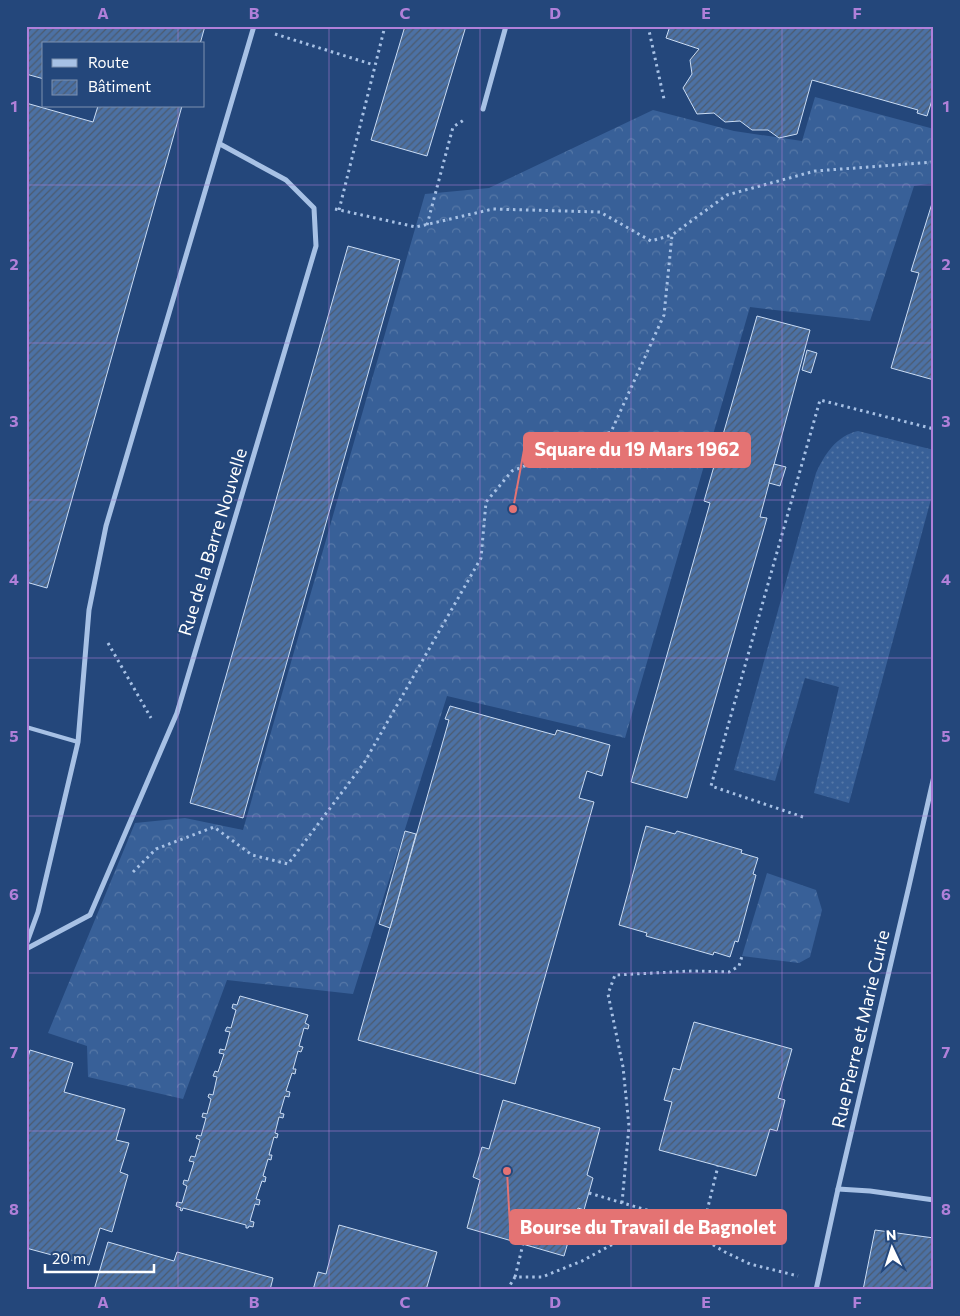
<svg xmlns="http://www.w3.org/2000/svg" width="960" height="1316" viewBox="0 0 960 1316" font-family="Commissioner,sans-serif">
<defs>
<pattern id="grass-dots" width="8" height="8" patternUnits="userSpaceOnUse" patternTransform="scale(1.25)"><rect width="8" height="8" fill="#386098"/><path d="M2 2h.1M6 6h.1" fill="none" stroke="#5678a7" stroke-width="1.8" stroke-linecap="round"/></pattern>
<pattern id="forest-crowns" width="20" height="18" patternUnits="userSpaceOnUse" patternTransform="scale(1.25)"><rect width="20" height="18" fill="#386098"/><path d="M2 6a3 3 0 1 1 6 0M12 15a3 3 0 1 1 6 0" fill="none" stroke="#5678a7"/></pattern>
<pattern id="building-hatch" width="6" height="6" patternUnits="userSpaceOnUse" patternTransform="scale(1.25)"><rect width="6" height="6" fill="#4c71a4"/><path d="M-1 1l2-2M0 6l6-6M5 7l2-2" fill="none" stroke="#4c5b6f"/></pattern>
</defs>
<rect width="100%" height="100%" fill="#24477b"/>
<path fill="url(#grass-dots)" d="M858,431L934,450V488L849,803L814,793L839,687L805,678L775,781L734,770L816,473C825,454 836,436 858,431Z"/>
<g fill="url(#forest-crowns)">
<path d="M815,97L934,129V183L914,186L870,321L750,307L625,738L447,696L353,994L227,980L183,1099L88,1077L87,1046L48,1033L135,823L185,818L243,830L425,194L489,188L653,110L734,131L802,141Z"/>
<path d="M767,873L816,890L822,910L810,957L799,963L742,956Z"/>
</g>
<g fill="url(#building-hatch)" stroke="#cadcf4">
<path d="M26,26H205L200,44H44V79L26,74Z"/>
<path d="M405,26H466L427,156L371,140Z"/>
<path d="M670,26H934V94L927,116L917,113L918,110L812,80L797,134L779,138L768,130H752L740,121L725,122L714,113L697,114L683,88L692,74L690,60L699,49L666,38Z"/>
<path d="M26,103L93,122L98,106H182L47,588L26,582Z"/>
<path d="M934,197V380L891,368L919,273L911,271Z"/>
<path d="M348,246L400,260L243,818L190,803Z"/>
<path d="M757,316L810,330L760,517L767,518L687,798L631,782L710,503L704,501Z"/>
<path d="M807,350L817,353L811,373L802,370Z"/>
<path d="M774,464L786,467L780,486L769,483Z"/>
<path d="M450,706L555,735L557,730L610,745L602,776L587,771L579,798L594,802L515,1084L358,1040L449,720L445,719Z"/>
<path d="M646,826L675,834L677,831L742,850L741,853L758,858L753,874L756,875L738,942L735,941L730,957L714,952L713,955L646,936L647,933L619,925Z"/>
<path d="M405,831L416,834L390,928L379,924Z"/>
<path d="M240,996L308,1015L305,1023L309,1025L308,1029L304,1028L299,1046L303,1047L301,1052L298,1051L293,1069H296L295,1074L292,1073L286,1091L290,1092L289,1097L285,1096L280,1113L284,1114L283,1118L279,1117L275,1133L278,1134L277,1138L274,1137L269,1155H272L271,1160L268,1159L263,1176L266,1177L265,1182L262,1181L256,1199L260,1200L259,1205L255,1204L250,1221L254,1222L253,1227L249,1226L248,1228H246V1225L183,1208L182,1211L180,1210L181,1208L176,1206L177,1202L182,1203L187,1186L183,1184L184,1180L188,1181L194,1162L189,1161L191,1156L195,1157L200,1140L196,1138L197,1135L201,1136L206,1118L202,1117L203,1113L207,1114L211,1099L208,1097L209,1094L213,1095L217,1077L213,1076L215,1071L218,1072L224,1054L219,1053L220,1049L225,1050L230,1032L225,1031L227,1027L231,1028L236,1010L232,1008L233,1004L237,1005Z"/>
<path d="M694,1022L792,1049L778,1098L785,1100L777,1131L770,1129L756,1176L659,1150L672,1102L664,1100L673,1068L680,1070Z"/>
<path d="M30,1050L73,1063L64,1092L125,1109L116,1140L129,1143L120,1172L128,1175L112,1232L100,1228L89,1265L26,1248V1064Z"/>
<path d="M503,1100L600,1128L587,1175L593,1178L584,1210L578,1208L564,1256L467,1228L480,1180L473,1177L482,1147L489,1149Z"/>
<path d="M339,1225L437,1252L426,1290H313L318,1272L326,1274Z"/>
<path d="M875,1230L934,1238V1290H863Z"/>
<path d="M108,1242L174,1261L177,1252L273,1278L270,1290H94Z"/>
</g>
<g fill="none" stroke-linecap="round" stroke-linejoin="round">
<g stroke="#a7c1e5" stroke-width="3" stroke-dasharray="2.5 4" stroke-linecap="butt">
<path d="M648,26L664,99"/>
<path d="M275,34L374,65"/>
<path d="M335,209L416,227L493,209L600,212L651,241L672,235"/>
<path d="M339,210L385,26"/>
<path d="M427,225L453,127L464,120"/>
<path d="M108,643L151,718"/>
<path d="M803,817L711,786L820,400L934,429"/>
<path d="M133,872L156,849L214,827L252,855L288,864L364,763L481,558L486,502L512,471L611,432L664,315L672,235L727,195L815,171L934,162"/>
<path d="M589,1193L650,1211"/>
<path d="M622,1203L629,1126L623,1067L608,994L615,975L692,971L729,972L739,966L742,956"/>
<path d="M695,1234L707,1211L718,1166"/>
<path d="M515,1277L523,1244"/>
<path d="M507,1290L515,1277H542L582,1261L613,1244L651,1212L695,1234L725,1252L750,1264L798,1276"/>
</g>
<path stroke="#a7c1e5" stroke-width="4" d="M26,727L78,742"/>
<g stroke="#a7c1e5" stroke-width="5">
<path d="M483,109L506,26"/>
<path d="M26,945L38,912L78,742L89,610L106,526L254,26"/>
<path d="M26,949L90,915L177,713L316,246L314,208L286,180L220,144"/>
<path d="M838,1189L870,1191L934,1200"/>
<path d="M816,1290L838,1189L909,886L934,776"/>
</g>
</g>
<path fill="none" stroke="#b080d9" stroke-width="1" stroke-opacity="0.55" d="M178,26V44M329,26V1290M480,26V1290M631,26V1290M782,26V1290M178,106V1290M26,185H934M26,343H934M26,500H934M26,658H934M26,816H934M26,973H934M26,1131H934"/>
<g text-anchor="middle" stroke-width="4" stroke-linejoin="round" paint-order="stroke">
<g font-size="18" fill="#fff" stroke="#24477b">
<text transform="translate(213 542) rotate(-73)" y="6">Rue de la Barre Nouvelle</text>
<text transform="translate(861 1029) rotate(-77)" y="6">Rue Pierre et Marie Curie</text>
</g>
</g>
<path fill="none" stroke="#e47373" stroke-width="2" d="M513 509L524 450M507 1171L510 1227"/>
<g fill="#e47373" stroke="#24477b" stroke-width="2">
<circle cx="513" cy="509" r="5"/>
<circle cx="507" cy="1171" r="5"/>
</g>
<g fill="#e47373" stroke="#e47373" stroke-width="2">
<rect x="524" y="433" width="226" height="34" rx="5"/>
<rect x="510" y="1210" width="276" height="34" rx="5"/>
</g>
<g font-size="19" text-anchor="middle" font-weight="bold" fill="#fff">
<text x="637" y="456">Square du 19 Mars 1962</text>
<text x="648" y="1234">Bourse du Travail de Bagnolet</text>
</g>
<rect width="960" height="1316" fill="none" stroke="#24477b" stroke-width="55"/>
<rect x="42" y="42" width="162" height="65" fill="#24477b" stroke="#7c91b0"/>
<rect x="52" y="59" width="25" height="8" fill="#a7c1e5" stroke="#7c91b0"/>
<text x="88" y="68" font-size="15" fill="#ffffff">Route</text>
<rect x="52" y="80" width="25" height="15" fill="url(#building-hatch)" stroke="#7c91b0"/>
<text x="88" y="92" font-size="15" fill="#ffffff">Bâtiment</text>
<g transform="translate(892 1248) rotate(356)" stroke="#24477b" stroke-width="4" paint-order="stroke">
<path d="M0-4L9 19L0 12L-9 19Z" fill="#ffffff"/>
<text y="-8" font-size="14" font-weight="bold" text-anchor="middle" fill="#ffffff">N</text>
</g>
<path d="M45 1264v8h109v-8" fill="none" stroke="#ffffff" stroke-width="2.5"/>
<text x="52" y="1264" font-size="15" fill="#ffffff" stroke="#24477b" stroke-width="4" paint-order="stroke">20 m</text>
<rect x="28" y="28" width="904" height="1260" fill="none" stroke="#b080d9" stroke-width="2"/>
<g font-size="16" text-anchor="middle" font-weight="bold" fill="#b080d9">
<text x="103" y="19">A</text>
<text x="254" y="19">B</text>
<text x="405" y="19">C</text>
<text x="555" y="19">D</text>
<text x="706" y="19">E</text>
<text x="857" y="19">F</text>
<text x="14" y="112">1</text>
<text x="946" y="112">1</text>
<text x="14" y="270">2</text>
<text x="946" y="270">2</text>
<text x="14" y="427">3</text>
<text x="946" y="427">3</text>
<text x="14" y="585">4</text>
<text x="946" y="585">4</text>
<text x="14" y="742">5</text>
<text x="946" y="742">5</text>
<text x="14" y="900">6</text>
<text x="946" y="900">6</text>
<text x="14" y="1058">7</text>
<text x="946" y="1058">7</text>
<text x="14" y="1215">8</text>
<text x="946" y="1215">8</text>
<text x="103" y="1308">A</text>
<text x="254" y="1308">B</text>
<text x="405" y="1308">C</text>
<text x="555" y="1308">D</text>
<text x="706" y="1308">E</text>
<text x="857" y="1308">F</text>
</g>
</svg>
